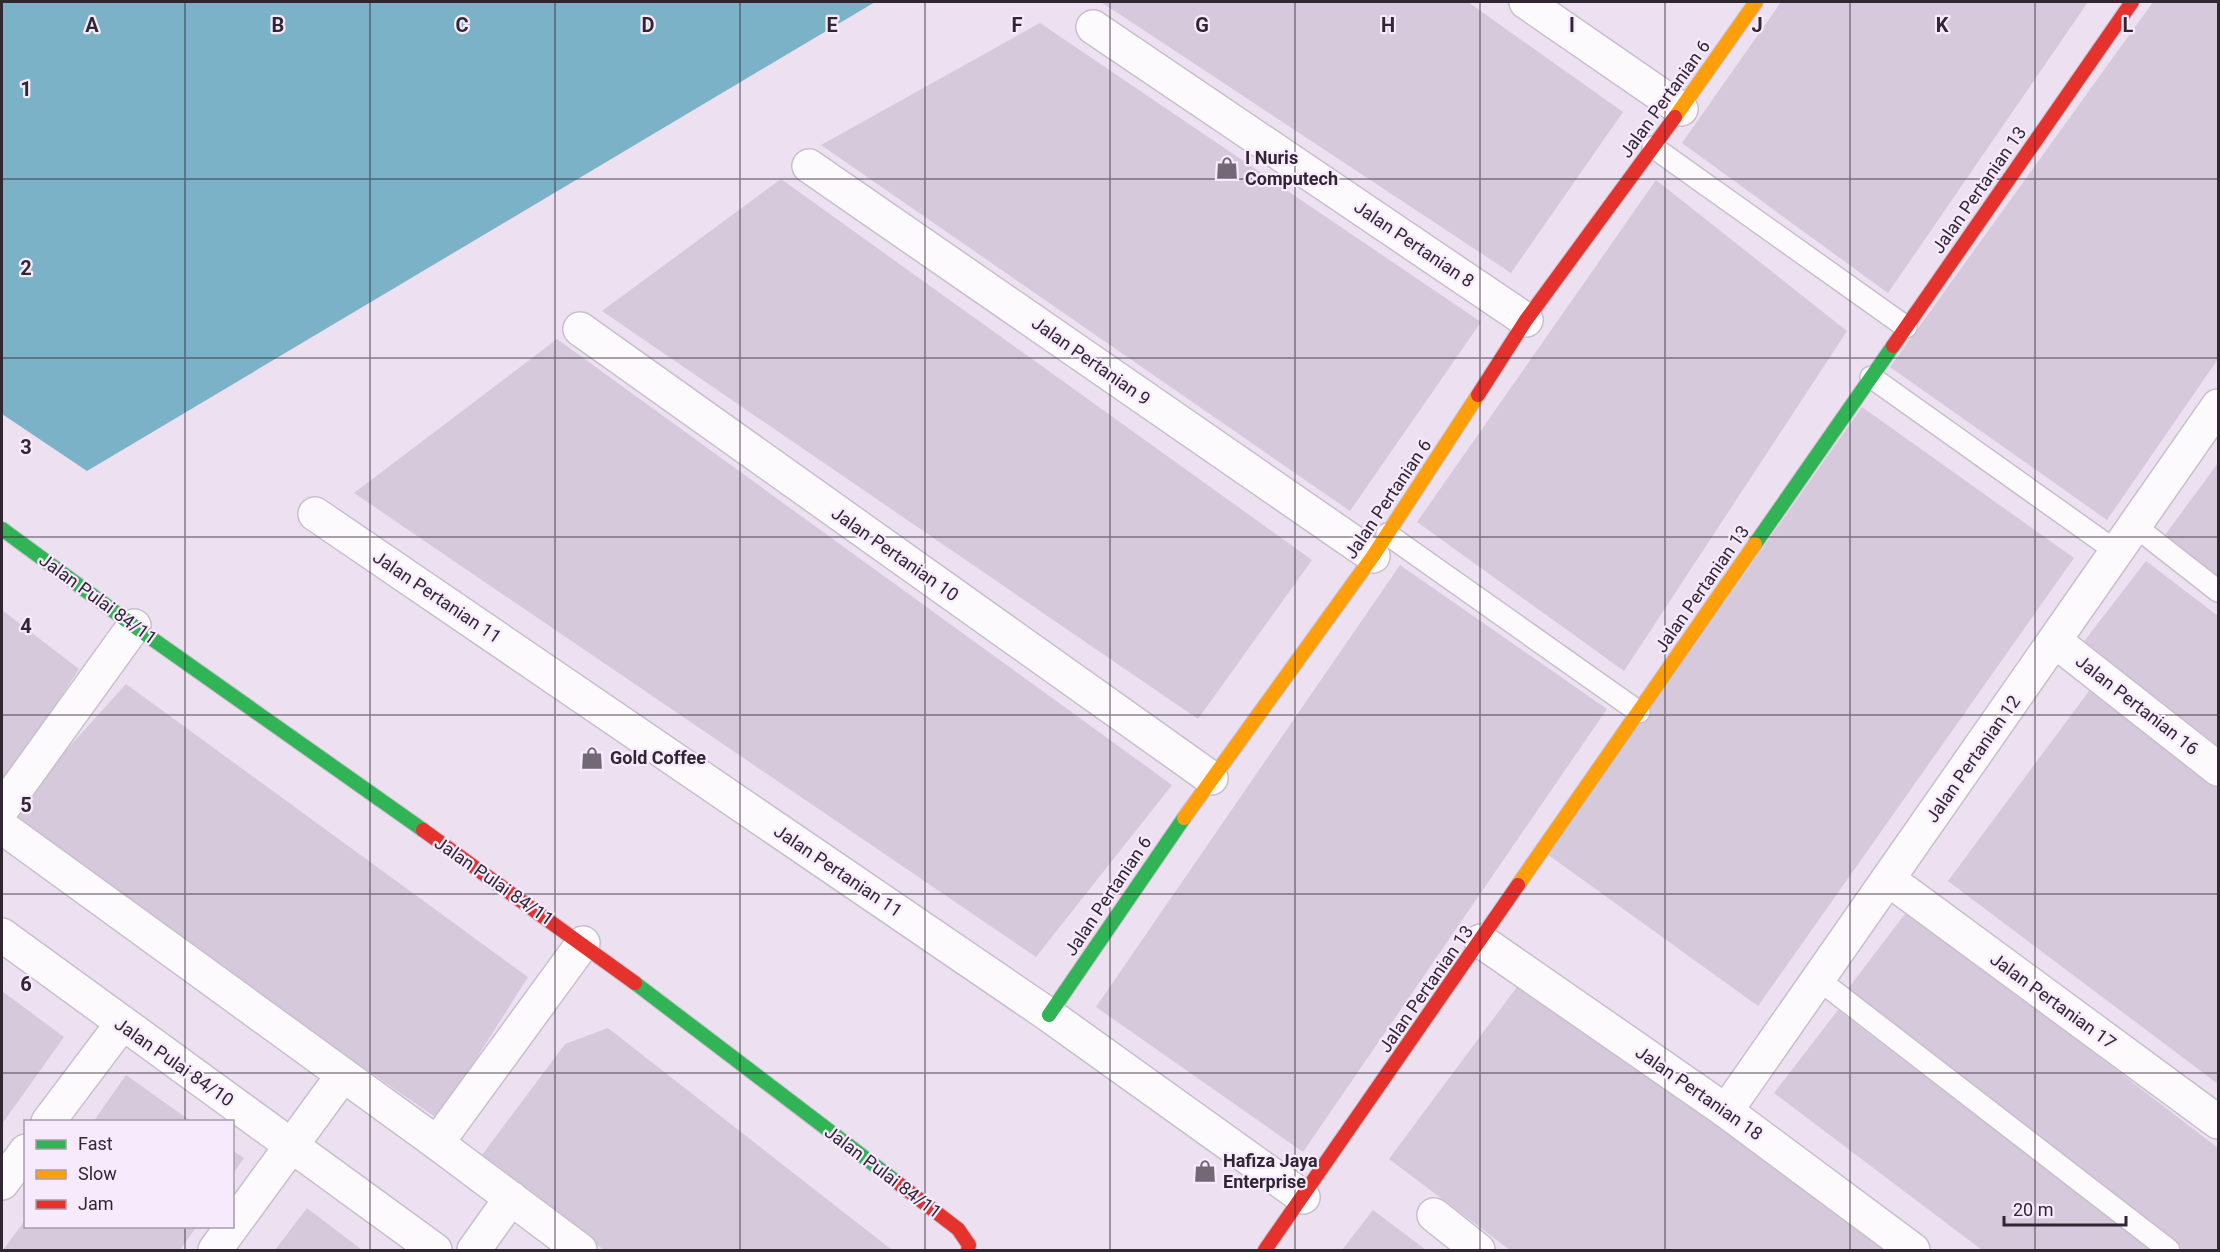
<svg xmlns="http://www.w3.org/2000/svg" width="2220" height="1252" viewBox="0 0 2220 1252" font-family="Roboto,sans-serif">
<rect width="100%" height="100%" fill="#ece0f1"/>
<path fill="#7bb2c8" d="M2,2H875L87,471L2,414Z"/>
<g fill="#d6c9db">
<path d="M1101,2H1468L1623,112L1511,273Z"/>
<path d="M1781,2H2088L1888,293L1682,143Z"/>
<path d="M2153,2H2218V359L2107,520L1890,367Z"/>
<path d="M1040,23L1481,322L1350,511L821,145Z"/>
<path d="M781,179L1312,560L1198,719L602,311Z"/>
<path d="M1656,180L1847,331L1624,671L1417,522Z"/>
<path d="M557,339L1172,785L1036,957L354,493Z"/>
<path d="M1862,407L2074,558L1758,1006L1547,854Z"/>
<path d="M2218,463V576L2165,535Z"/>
<path d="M2146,561L2218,616V748L2082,644Z"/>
<path d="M1400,565L1607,709L1303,1152L1096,1007Z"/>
<path d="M2,610L79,669L2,788Z"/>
<path d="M126,684L528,977L438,1119L4,819Z"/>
<path d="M2089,691L2218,788V1084L1948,881Z"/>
<path d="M1908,910L2218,1148V1250H2184L1844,994Z"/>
<path d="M1525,976L1888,1250H1510L1389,1159Z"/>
<path d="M2,991L64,1037L2,1124Z"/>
<path d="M1838,1010L2152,1250H1982L1774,1093Z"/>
<path d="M608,1028L892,1250H604L479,1159L565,1044Z"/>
<path d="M126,1075L192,1122H93Z"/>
<path d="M232,1150L244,1158L232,1175Z"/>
<path d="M307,1208L362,1250H275Z"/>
<path d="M1373,1210L1426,1250H1342Z"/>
<path d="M26,1219V1226H197L180,1250H3Z"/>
</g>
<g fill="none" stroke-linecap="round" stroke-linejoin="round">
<g stroke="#c8bfcc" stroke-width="24">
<g id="lane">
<path d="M1653,147L1906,327"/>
<path d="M1871,377L2117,552"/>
<path d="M2135,526L2218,591"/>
<path d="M1387,534L1639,712"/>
<path d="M1818,979L2169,1250"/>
</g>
</g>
<g stroke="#c8bfcc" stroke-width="36">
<g id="street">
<path d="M1526,2L1681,109"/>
<path d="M1093,27L1526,320"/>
<path d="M809,166L1373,556"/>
<path d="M580,329L1211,778"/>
<path d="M315,514L1049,1015L1303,1197"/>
<path d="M2055,641L2218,769"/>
<path d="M2,809L134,626"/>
<path d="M2,827L437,1143L580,1250"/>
<path d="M1888,879L2218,1122"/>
<path d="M2,935L435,1250"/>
<path d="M1481,941L1726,1111L1913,1250"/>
<path d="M1726,1111L2218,406"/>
<path d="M48,1122L121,1025"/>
<path d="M437,1143L583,943"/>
<path d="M2,1183L26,1151"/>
<path d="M1434,1215L1478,1250"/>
<path d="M215,1250L343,1075"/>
<path d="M474,1250L511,1198"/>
</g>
</g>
<g stroke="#c8bfcc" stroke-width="16">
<g id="fast">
<path d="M2,529L134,626L423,830"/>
<path d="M1755,544L1893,346"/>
<path d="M635,983L898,1183"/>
<path d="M1049,1015L1184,818"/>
</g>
</g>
<g stroke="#c8bfcc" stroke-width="16">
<g id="slow">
<path d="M1675,117L1756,2"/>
<path d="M1184,818L1373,556L1478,395"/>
<path d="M1518,885L1755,544"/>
</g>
</g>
<g stroke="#c8bfcc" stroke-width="16">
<g id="jam">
<path d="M1893,346L2132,2"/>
<path d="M1478,395L1526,320L1675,117"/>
<path d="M423,830L635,983"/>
<path d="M898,1183L958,1229L969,1245L968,1250"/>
<path d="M1265,1250L1518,885"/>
</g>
</g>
<use href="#lane" stroke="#fcfafd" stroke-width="21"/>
<use href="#street" stroke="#fcfafd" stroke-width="33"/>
<use href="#fast" stroke="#30b455" stroke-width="14"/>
<use href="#slow" stroke="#ff9f0a" stroke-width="14"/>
<use href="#jam" stroke="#e5322d" stroke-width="14"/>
</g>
<path fill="none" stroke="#302733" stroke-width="1.5" stroke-opacity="0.55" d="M185,2V1122M370,2V1250M555,2V1250M740,2V1250M925,2V1250M1110,2V1250M1295,2V1250M1480,2V1250M1665,2V1250M1850,2V1250M2035,2V1250M2,179H2218M2,358H2218M2,537H2218M2,715H2218M2,894H2218M2,1073H2218M185,1226V1250"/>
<defs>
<g id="shop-bare" transform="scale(1.8)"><path d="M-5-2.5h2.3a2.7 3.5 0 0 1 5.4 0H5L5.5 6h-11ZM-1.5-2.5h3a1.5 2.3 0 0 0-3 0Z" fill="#726876" stroke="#f7eafd" stroke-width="2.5" paint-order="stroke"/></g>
</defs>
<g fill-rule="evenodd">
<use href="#shop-bare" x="1227" y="168"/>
<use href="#shop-bare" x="592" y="758"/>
<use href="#shop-bare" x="1205" y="1171"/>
</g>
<g text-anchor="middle" stroke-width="4.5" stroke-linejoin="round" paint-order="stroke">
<g font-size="18" fill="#302733" stroke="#f7eafd">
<text transform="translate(1665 99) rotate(-54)" y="6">Jalan Pertanian 6</text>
<text transform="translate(1979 190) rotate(-55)" y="6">Jalan Pertanian 13</text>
<text transform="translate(1414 244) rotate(34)" y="6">Jalan Pertanian 8</text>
<text transform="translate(1091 361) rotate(35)" y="6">Jalan Pertanian 9</text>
<text transform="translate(1388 499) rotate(-56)" y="6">Jalan Pertanian 6</text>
<text transform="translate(895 554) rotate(35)" y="6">Jalan Pertanian 10</text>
<text transform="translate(1702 589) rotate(-55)" y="6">Jalan Pertanian 13</text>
<text transform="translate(437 597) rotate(34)" y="6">Jalan Pertanian 11</text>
<text transform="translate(98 599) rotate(36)" y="6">Jalan Pulai 84/11</text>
<text transform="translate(2137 705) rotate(38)" y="6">Jalan Pertanian 16</text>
<text transform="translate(1973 759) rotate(-55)" y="6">Jalan Pertanian 12</text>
<text transform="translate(838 871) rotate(34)" y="6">Jalan Pertanian 11</text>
<text transform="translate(494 881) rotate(35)" y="6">Jalan Pulai 84/11</text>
<text transform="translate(1108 896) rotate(-56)" y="6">Jalan Pertanian 6</text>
<text transform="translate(1426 989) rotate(-55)" y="6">Jalan Pertanian 13</text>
<text transform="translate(2053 1001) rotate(36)" y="6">Jalan Pertanian 17</text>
<text transform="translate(174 1062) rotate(35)" y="6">Jalan Pulai 84/10</text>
<text transform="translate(1699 1093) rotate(35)" y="6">Jalan Pertanian 18</text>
<text transform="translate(883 1172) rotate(37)" y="6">Jalan Pulai 84/11</text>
</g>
<g font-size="18" font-weight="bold" fill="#302733" stroke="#f7eafd" text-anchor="start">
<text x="1245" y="164">I Nuris<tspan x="1245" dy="21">Computech</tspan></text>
<text x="610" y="764">Gold Coffee</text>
<text x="1223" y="1167">Hafiza Jaya<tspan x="1223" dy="21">Enterprise</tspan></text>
</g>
</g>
<g font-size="20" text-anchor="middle" font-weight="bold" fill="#302733" stroke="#f7eafd" stroke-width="4.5" stroke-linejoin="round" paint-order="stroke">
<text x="92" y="32">A</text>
<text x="278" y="32">B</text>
<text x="462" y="32">C</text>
<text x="648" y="32">D</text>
<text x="832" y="32">E</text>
<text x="1017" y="32">F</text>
<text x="1202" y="32">G</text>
<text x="1388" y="32">H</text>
<text x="1572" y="32">I</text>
<text x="1757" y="32">J</text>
<text x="1942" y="32">K</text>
<text x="2128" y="32">L</text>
<text x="26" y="96">1</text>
<text x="26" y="275">2</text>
<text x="26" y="454">3</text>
<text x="26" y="633">4</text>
<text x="26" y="812">5</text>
<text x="26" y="991">6</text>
</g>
<rect width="2220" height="1252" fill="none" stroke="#302733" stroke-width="6"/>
<rect x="24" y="1120" width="210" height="108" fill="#f7eafd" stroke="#a79cac" stroke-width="1.5"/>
<rect x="36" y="1140" width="30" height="9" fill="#30b455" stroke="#a79cac" stroke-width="1.5"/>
<text x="78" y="1150" font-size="18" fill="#302733">Fast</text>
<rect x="36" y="1170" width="30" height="9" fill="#ff9f0a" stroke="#a79cac" stroke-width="1.5"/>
<text x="78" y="1180" font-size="18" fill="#302733">Slow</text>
<rect x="36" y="1200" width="30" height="9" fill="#e5322d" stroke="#a79cac" stroke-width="1.5"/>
<text x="78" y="1210" font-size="18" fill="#302733">Jam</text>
<path d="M2004 1216v9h122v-9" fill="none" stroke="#302733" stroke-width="3"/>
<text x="2013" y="1216" font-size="18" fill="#302733" stroke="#f7eafd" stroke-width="4.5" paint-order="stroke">20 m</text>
</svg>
